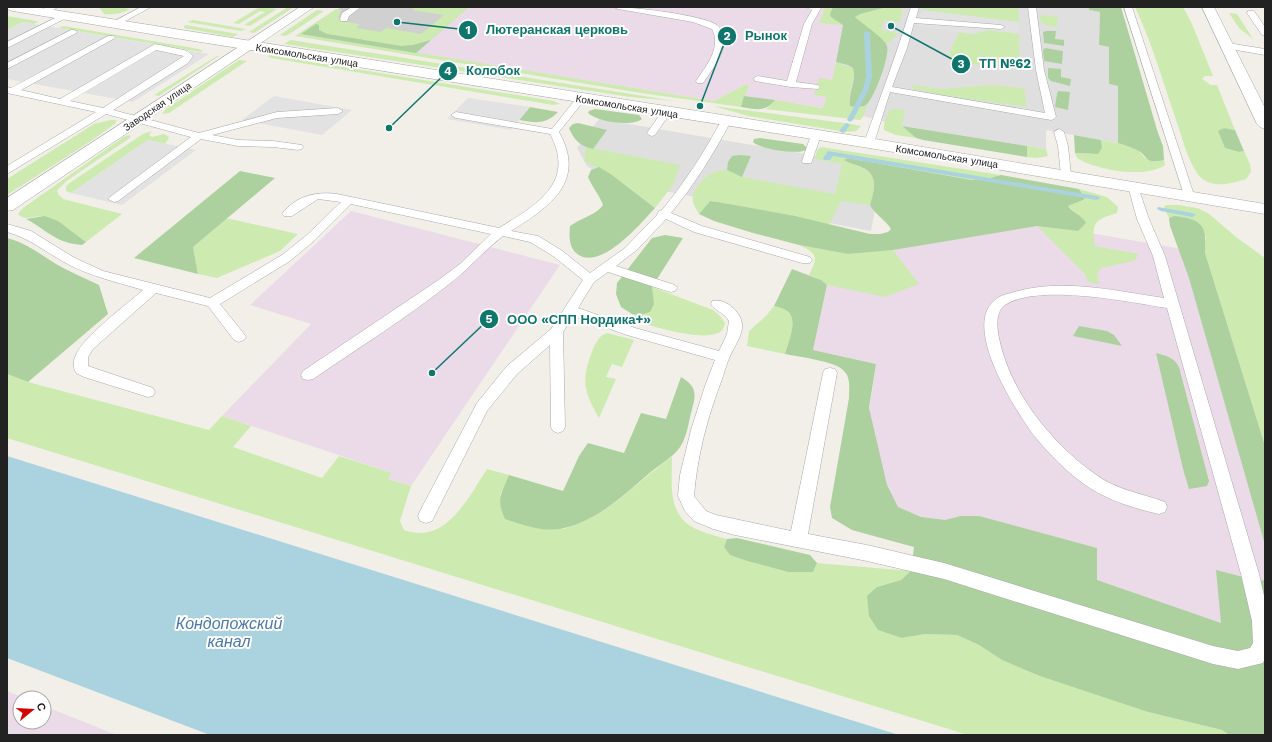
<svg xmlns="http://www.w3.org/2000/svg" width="1272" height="742" viewBox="0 0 1272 742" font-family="'Work Sans',sans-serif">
<rect width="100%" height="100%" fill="#f2efe9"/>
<g fill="#e0dfdf">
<path d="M825,7H1089V10L1100,12L1099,45L1109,47V84L1118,86V143L1046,130V149L902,126L839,110L832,80L843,26L819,23Z"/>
<path d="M599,119L883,167L871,231L607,180L587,166L577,148Z"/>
</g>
<g fill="#ebdbe8">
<path d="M469,7H825L819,23L843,25L832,80L839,110L744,96L749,85L746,84L714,101L416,53Z"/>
<path d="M351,211L560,265L411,486L388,479L392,473L222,416L311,324L250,305Z"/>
<path d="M1027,222L1205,253L1265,446V632L1223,631L852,530L876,364L813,350L827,285L838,287L848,254Z"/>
<path d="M7,691L24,698H20V722H44V706L117,735H7Z"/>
</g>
<path fill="#d0d0d0" d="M341,7H469L416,53L301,34Z"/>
<g fill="#cdebb0">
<path d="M99,7H119L130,9C121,14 114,15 104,14Z"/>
<path d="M260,7L277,9L250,26L244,25L265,12L260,11L239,24L233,23Z"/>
<path d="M288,7H294L254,33L249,32Z"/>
<path d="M415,7H469L431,40L413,45L401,46L327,34L319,30V25L302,34L714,101L746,84L749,85L741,107L641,93L295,36L336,9L341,10L338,17L341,21L360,24L356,28L381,32L386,28L421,34L444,15L412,10Z"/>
<path d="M825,7H833L831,8L843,25L819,23Z"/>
<path d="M887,7H903L900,22L884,20L881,30L897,33L893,39L886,44L855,17L860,14Z"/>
<path d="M922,7H1018L1019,22L922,10Z"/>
<path d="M1135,7H1183L1192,24L1213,76H1205L1202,79L1211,85H1217L1235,130L1224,128L1219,131L1225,148L1239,152L1244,151L1250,164L1251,172L1246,179C1234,183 1216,188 1204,180C1190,171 1182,136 1176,120C1163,82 1152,43 1135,7Z"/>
<path d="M317,10L324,11L288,35L284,36L280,35Z"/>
<path d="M1229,13L1237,14L1253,39L1239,28Z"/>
<path d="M1043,15L1058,17L1057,27L1043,24L1041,22L1040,16Z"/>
<path d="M7,16L36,21L38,22L34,24L23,22L7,30Z"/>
<path d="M193,20L246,29L241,31L187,22Z"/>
<path d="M186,25L238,34L233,37L189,29L184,28V26Z"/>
<path d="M64,26L199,49L203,51L202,52L58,28Z"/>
<path d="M988,30L1019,34L1020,70L959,62L951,58L950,51L959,32L973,34Z"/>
<path d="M291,40L675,101L630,97L284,44Z"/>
<path d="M269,55L554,101L560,104L553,105L277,59L268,57Z"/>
<path d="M217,56H219L159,96L154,95Z"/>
<path d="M239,60L247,61L169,113L162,114L166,109Z"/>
<path d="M836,62L853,68L854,73L849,100L862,107L867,105L863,117L860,120L765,109L769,107L775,100L823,108L827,97L814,95L819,78L832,80Z"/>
<path d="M914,85L940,89L994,85L1024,88L1027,107L947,96L910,88Z"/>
<path d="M713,106L852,124L861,126L856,131L846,132L748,116Z"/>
<path d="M896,109L905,110L902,126L916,138L896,135L884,130C883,123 887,116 890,110Z"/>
<path d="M110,120H116V123L88,143L7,195V179L94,124Z"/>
<path d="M152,131L149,135L152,137L164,134L168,136L169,138L165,144L148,140L71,193L66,191V186L71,182L143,134Z"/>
<path d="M129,135L131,137L127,140L68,180L57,190L58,194L63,199L122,214L86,242C70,230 62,222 42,217C33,215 25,222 18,214L23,208L125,136Z"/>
<path d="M1101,140L1118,143L1138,150L1145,158L1155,162L1164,160L1165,165C1145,179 1096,170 1077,158L1075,153L1092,154L1102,148Z"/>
<path d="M1027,146L1046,149L1048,156L1037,158L1027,157Z"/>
<path d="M586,147L680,165L673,185L655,208L612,175L584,161Z"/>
<path d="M821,147L1001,175L983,180H972L848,158L849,163C876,171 878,180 870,205L841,201L829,225L781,214L718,202L710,201L699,214C696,209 691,202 693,195C697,182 712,169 725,170C730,170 738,176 744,177C775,183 805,189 835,194L842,164L815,159L817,150Z"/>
<path d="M1079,189L1107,197L1118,207L1117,213C1095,220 1091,222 1095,246L1139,254L1134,261L1101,268L1097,274L1099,284L1088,282L1085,274L1037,226L1078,231L1077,214L1068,206L1083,200V194Z"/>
<path d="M1166,205H1178L1197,208L1208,213L1236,237L1265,258V446L1205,253L1206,237L1174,216L1169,218L1164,207Z"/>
<path d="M226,219H230L298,234L280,251L217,278L198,274L193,247Z"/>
<path d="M799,245L848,254L893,250L919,284L885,297L827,285L821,280L809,275C818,257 818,254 799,245Z"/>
<path d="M652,287L713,310L720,316L725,323C724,327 723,331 718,333C701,341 654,327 636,321L632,314L639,315L652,293Z"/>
<path d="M774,306C778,307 783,308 787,311C799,319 788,342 785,354L747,346L749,331L766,316Z"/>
<path d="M607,333L634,340L622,367L612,364L606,377L616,379L599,418C583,390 581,380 593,349C596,342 600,335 607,333Z"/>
<path d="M7,374L28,382L209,430L222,416L251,426L233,447L322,478L339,456L392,473L388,479L411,486L400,521L404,530C446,545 468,498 487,469L509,475L500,495L563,529C573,525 583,522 592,517C621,502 644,476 672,457C672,483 667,514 694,528C704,533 716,536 727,539L724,547L731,555L747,561L788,572H813L817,563L911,571L901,580L877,587L902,638L925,634L957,635L979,645L1002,660L1148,712L1222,730L1229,735H968L7,438Z"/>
</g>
<g fill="#add19e">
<path d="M833,7H887L860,14L855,17C862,24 885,38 887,46C890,56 875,96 867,104C863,108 855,107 850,106C848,93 857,80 853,68L848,65L836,62L843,25L831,17L830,14Z"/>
<path d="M1089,7H1121L1158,133L1163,146L1164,160C1144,165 1149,156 1137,150C1131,147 1124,145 1118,143V86L1109,84V47L1099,45L1100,12L1089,10Z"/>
<path d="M316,24L319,25V30L327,34L401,46L413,45L431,40L416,53L301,34Z"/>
<path d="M1046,31H1056L1055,39L1064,40V46L1044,43L1043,32Z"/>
<path d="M1045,48L1063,51L1062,64L1044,61L1043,50Z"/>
<path d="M1048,68L1061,69V77L1071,79L1070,86L1051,81L1048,78Z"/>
<path d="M1058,91L1070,92L1068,110L1055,107L1057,94Z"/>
<path d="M744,96L775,100C765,113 755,109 741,107Z"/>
<path d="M530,107L558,112C545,125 536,123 519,120Z"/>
<path d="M595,109L639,115L642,119C633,127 597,122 588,113L589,111Z"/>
<path d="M578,123L607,130L593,149C580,146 574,140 569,128L573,124Z"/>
<path d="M902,126L1027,146V157L923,140L916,138Z"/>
<path d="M1224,128L1235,130L1244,151L1239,152L1225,148L1218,131Z"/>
<path d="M1074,135L1101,140L1102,148L1098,154L1075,153Z"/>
<path d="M760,138L803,144L806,147V150C798,155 759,149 753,142L754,139Z"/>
<path d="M740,155L751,156L742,177L727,170L728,162L732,156Z"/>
<path d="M848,158L972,180H983L1001,175L1079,189L1085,198L1083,200L1068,206C1073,213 1082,215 1086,223L1078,231L1037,226L893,250L848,254L799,245L753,233L714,221L699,214L710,201L718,202L795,216L870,234H880L888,232L891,229C885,219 875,215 870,205C875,189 879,173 859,166C854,164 849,163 844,160Z"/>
<path d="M599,167L612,175L655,208C641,223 598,275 575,252C569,246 569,234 570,226C581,218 596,215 603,205C599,194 592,187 588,177L591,170Z"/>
<path d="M240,171L275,178L193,247L198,274L134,258Z"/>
<path d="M45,216L58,221L86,242L82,245C77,244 71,244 66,242C52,238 40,226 26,219Z"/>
<path d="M1174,216C1203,219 1207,226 1205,253L1265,446V545L1189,278L1170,226L1169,218Z"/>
<path d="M665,235L683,238L652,287L654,304L650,312L639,315L632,314L621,307L616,294L617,283L652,238Z"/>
<path d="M7,238C26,243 40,254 56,264C70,272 85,278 99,285L108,314L28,382L7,374Z"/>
<path d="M792,269L821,280L827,285L813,350L876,364L869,408L887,485L898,507L921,517L945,520L961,516H979L1097,548V580L1221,623L1216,570L1259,581L1265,580V735H1229L1222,730L1148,712L1040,676L1002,660L979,645L957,635L925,634L902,638L878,630L869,616L867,596L877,587L901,580L911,571L914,547L852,530L832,518L830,507L849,398C849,389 851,378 844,371C836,361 799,357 785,354C788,342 799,319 787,311C783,308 778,307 774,306Z"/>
<path d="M1079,326L1107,331L1114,335L1122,346L1073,336Z"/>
<path d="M1156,353C1166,356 1174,357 1179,367L1209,481L1207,486L1189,489L1183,469Z"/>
<path d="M681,377C698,387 696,395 691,413C689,422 687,433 683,442C676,456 663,462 652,471C626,493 599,520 564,528C544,533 524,525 505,519C496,499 501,494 509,475L563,491L579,456L588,443L624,453L641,413L666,419Z"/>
<path d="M737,538L810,555L817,563L813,572H788L747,561L730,555L724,547L727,539Z"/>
</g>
<g fill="#e2e2e2">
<path d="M922,10L1019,22V34L988,30L973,34L918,26Z"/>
<path d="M23,22L209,54L133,102L7,79V30Z"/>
<path d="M274,96L352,110L322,135L242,120Z"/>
<path d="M468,98L530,107L511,130L447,119Z"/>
<path d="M148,140L196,150L122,205L71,193Z"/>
</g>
<path fill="#aad3df" d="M7,456L899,735H210L7,658Z"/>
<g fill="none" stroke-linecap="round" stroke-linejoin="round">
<g fill="#aad3df" fill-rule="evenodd">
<path d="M867,31L870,33L872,76L869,89L853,120L850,122L847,120L863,89L866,76L864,33Z"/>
<path d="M847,123L850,125L845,132L843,133L839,131L845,124Z"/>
<path d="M828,151L1097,196L1101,198L1097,200L833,156L830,160H824L823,158Z"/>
<path d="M1158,207L1192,213L1196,215L1192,217L1161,211L1157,209Z"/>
</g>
<g stroke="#a9a9a9" stroke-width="1">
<g id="service">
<path d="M48,7H58L47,14H41V10Z"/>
<path d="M141,7H151L116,26H110L109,24Z"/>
<path d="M352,7H361L349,16L347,21H341L340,19L342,13Z"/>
<path d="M614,7C634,7 702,15 717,25C719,26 722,31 722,33C729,50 712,70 703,83H697L696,81C706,66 722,47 712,29L693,22L618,9Z"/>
<path d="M806,7L821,8L812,24L796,82L818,85L820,87L818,89L791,87L755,81L754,79L755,77L758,76L787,81L804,24L812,10Z"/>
<path d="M911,7H919L916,18L1001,25L1005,27L1001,29L914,23L907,48L892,87L1045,113L1036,70L1028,7H1036L1044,70L1056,117L1054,119L1051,120L890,92L874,143L873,145H865L864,143C880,98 897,53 911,7Z"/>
<path d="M1124,7H1132L1194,195L1193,197H1185L1184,195Z"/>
<path d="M1248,11H1254L1265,27V35H1262L1247,13Z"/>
<path d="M63,14H66L70,16L7,48V42Z"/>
<path d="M71,30H74L78,32L7,69V63Z"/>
<path d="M108,36H114L115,38L21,90L60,99L155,44L188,51L193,56L188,63L113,110L199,133L277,112L338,108L343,111L338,114L277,118L212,135L238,140L273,141L302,145L303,147L302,149L298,150L273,147L238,146L201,139L118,201L114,202L108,199L110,197L191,137L106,114L7,174V166L96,112L7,93V87L11,88ZM156,50L184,56L103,108L70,101Z"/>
<path d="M1228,43L1265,49V55L1225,48L1224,46Z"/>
<path d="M581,95L586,98L559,132C587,182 549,207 511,231L538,236L561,250L590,273L625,248L657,215L659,211L662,210C685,182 704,153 721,121L726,118L731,121C714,153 695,184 671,213L702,226L810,257L812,260L810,263H802L694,232L666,219L638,249L616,266L675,285L677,288L675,291L671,292L667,291L608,272L594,282L578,308L635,328L719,351L727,334L729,321C725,313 715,311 711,304L712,301C726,297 744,314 742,328C741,338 734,347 730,356C726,365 724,374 721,382C707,418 697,458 694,496L706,511L716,515L791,531L823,373L825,369L830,368L835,369L837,373L808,534L867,545L944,563L1213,646L1238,651L1250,648L1253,643L1252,621L1241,574L1167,308C1129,302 1038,283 1005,305C995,312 997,328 999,338C1010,392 1051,443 1095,474C1116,490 1141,493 1165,502L1167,507L1165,512L1159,514C1133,508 1106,500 1084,484C1066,471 1050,455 1036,438C1017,413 961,327 995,300C1000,295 1008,294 1014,292C1063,278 1115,291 1164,298L1153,256L1137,219L1128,186L1129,184H1137L1149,219L1165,256L1259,574L1265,600V658L1263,663L1238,669L1213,664L944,579L867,561L735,535L713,529L694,521L685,511L678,496L680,475L691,430L705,386L715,360L627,335L573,316L563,332L565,427L563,431L558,433L553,431L551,427L550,345L517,374L487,411L432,521L426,523L420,521L418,516L420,511L477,403L507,366L551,329L583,280L553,256L530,242L503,236C483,251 468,270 448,285C405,319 358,348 313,379L308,380L303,379L301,375L303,371L437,281L460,264L491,234L351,204L315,240L290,261L220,304L244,334L246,337L244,340L239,342L234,340L208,306L156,293L93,349L88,357V366L153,388L155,392L153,396L148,397L84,377L76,373C73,367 73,361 76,355C84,336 126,305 143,290C116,282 89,276 64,262C44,251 29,238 7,232V224L31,231L73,257L103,271L210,298L282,255L307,235L341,202L318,199L292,216H284L282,214C295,196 317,191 337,194L499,228C534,206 577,184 550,134L456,118L451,115L456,112L552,129L578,96Z"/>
<path d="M666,109L671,112L655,135L652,136L649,135L647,133L663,110Z"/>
<path d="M1059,129L1064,132L1068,146L1071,175L1066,178L1061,175L1058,146L1054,132Z"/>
<path d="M816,132L821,135L812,161L811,163H803L802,161L811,135Z"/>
</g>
</g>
<g stroke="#a9a9a9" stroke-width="1">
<path id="minor" d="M300,7H314L13,210L7,211V198Z"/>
</g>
<g stroke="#a9a9a9" stroke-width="1">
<g id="tertiary">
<path d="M7,7H35L869,138L1265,204V214L869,148L175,38L13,11L9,10Z"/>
<path d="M1202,7H1214L1265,108V129L1260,127L1257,124Z"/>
</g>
</g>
<use href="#service" fill="#fff" fill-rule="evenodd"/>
<use href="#minor" fill="#fff" fill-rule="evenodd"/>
<use href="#tertiary" fill="#fff" fill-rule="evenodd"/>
</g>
<g text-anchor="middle" stroke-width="4" stroke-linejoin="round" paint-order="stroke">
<g font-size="10" fill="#222" stroke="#fff">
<text transform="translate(307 55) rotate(9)" y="4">Комсомольская улица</text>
<text transform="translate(157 106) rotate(-34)" y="4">Заводская улица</text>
<text transform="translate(627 106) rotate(9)" y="4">Комсомольская улица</text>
<text transform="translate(947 156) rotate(9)" y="4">Комсомольская улица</text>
</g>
<g font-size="16" font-style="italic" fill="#4a7aab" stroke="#fff">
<text x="229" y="629">Кондопожский<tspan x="229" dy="18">канал</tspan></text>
</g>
</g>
<path fill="none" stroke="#0f766e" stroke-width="1.5" d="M397 22L468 30M700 106L727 36M891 26L961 64M389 128L448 71M432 373L489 319"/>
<g fill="#0f766e" stroke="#fff" stroke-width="1.5">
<circle cx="397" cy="22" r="4"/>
<circle cx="700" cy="106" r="4"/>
<circle cx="891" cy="26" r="4"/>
<circle cx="389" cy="128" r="4"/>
<circle cx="432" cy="373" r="4"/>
<circle cx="468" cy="30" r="10"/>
<circle cx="727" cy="36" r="10"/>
<circle cx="961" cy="64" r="10"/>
<circle cx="448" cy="71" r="10"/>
<circle cx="489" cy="319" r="10"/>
</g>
<g font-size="12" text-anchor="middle" font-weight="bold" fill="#fff">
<text x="468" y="34">1</text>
<text x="727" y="40">2</text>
<text x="961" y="68">3</text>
<text x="448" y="75">4</text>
<text x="489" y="323">5</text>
</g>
<g font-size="13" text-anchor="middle" font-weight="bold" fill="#0f766e" stroke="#fff" stroke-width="4" stroke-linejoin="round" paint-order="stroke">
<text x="557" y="34">Лютеранская церковь</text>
<text x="766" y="40">Рынок</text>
<text x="1005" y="68">ТП №62</text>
<text x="493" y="75">Колобок</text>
<text x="579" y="324">ООО «СПП Нордика+»</text>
</g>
<rect width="1272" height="742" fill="none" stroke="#222222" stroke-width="16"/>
<g transform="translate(32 710) rotate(72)"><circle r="19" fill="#ffffff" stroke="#a7a7a7"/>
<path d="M0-3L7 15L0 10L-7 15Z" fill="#d40000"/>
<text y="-6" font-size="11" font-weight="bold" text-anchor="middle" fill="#222222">С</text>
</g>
</svg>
